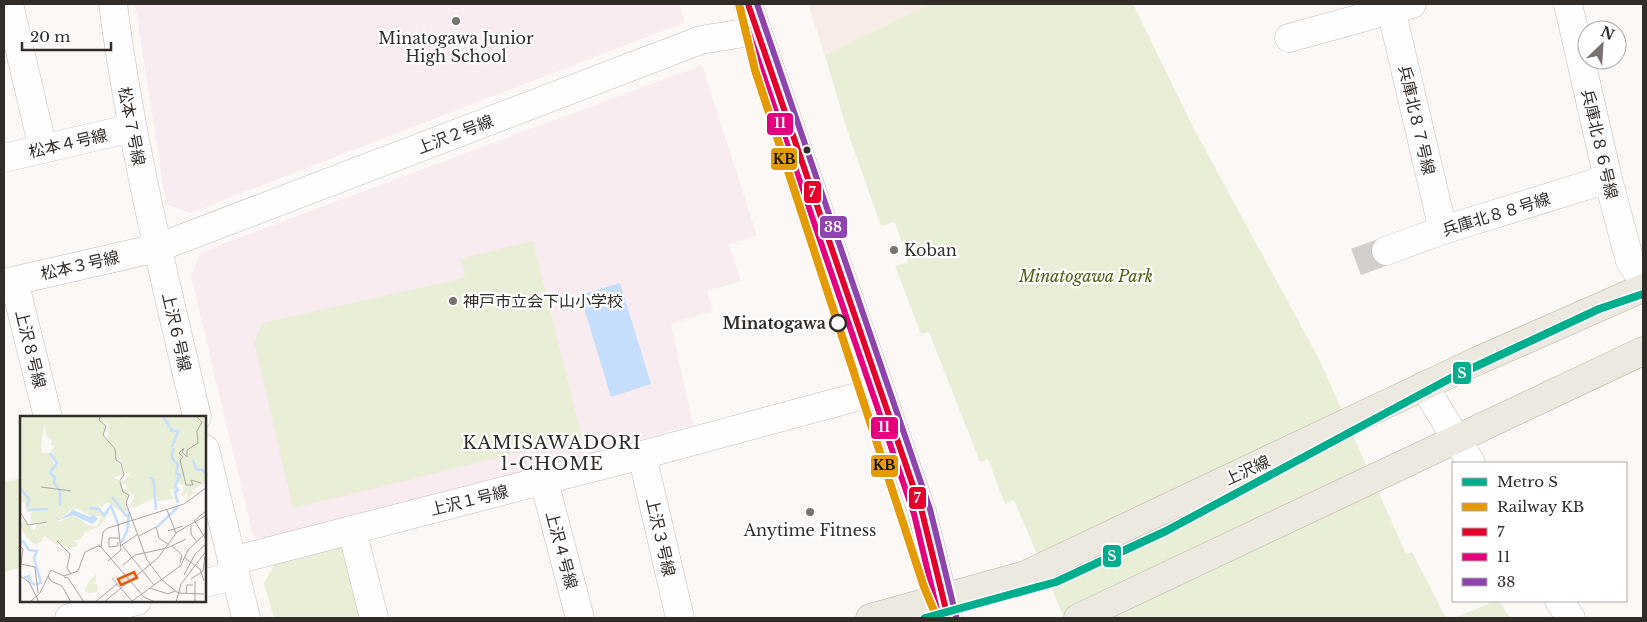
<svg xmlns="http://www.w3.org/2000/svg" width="1647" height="622" viewBox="0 0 1647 622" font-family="'Libre Baskerville','Noto Sans JP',serif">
<rect width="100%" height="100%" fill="#fbf8f6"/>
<path fill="#f8ede6" d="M808,4H931L825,55Z"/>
<g fill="#f8ecf0">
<path d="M135,4H679L685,22L190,213L166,204Z"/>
<path d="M702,65L757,236L729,244L741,281L707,291L713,311L671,324L693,425L268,542L253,536L191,276L201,252Z"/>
</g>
<g fill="#e9eed6">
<path d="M931,4H1133L1193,127L1320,361L1406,554L1412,552L1446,618H1064L1014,500L1005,504L988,459L980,462L929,332L921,334L895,266L908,262L895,222L881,226L847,130L825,55Z"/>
<path d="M533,241L582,437L293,508L254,343L262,323L465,278L461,259Z"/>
<path d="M21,478V568L4,572V482Z"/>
<path d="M336,541L346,548L363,618H274L264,583L279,557Z"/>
<path d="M1495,601H1499L1510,618H1455Z"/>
</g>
<path fill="#c5defc" d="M620,283L651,384L611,397L580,295Z"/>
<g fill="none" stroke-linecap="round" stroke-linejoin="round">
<path stroke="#d3cfcd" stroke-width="28" stroke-dasharray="28 14" stroke-linecap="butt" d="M1356,262L1386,251"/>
<g stroke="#c1bdbb" stroke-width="29">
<g id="minor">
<path d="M9,4L43,149"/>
<path d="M113,4C131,144 165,280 197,417"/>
<path d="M748,4L922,512L948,618"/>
<path d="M1568,4L1608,179L1630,261L1643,280"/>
<path d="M1391,9L1443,230"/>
<path d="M1289,38L1412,4"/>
<path d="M4,158L132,128"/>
<path d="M1386,251L1443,230L1608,179"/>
<path d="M14,281L48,417"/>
<path d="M4,283L157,248L701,40L756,31"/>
<path d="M1424,386L1471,463"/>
<path d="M205,449L246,618"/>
<path d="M642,455L680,618"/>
<path d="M544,481L580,618"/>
<path d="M352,530L374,618"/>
<path d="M232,561L642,455L879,391"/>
<path d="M205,583L235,576"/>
<path d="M1559,601L1571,618"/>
<path d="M69,618L137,601"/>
</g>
</g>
<g stroke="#b5ae9e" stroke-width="29">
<g id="major">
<path d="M870,618L1025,575L1477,361L1643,288"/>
<path d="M1078,618L1643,351"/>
</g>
</g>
<use href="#minor" stroke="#fefefe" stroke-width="28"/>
<use href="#major" stroke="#ece9e0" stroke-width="28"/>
<g stroke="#fff" stroke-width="10">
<path id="bus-1" d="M748,4L922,512L948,618"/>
</g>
<g stroke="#fff" stroke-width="10">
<path id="bus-2" d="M740,7L914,514L939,618"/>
</g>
<g stroke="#fff" stroke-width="10">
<path id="bus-3" d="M757,4L930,509L956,616"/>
</g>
<use href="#bus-1" stroke="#e4002b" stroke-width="6"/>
<use href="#bus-2" stroke="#e5007d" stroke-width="6"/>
<use href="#bus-3" stroke="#8e44ad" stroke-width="6"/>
<g stroke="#fff" stroke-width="11">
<path id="rail-1" d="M739,4L755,70L924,587L937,618"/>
</g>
<use href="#rail-1" stroke="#e39a04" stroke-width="8"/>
<g stroke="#fff" stroke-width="11">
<path id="metro-1" d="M925,618L1056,582L1166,531L1451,378L1599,309L1643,294"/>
</g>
<use href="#metro-1" stroke="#00ae8e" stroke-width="8"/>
</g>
<g fill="#787370" stroke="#fff" stroke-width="2">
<circle cx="456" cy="21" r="5"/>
<circle cx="894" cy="250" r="5"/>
<circle cx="453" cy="301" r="5"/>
<circle cx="810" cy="512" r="5"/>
</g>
<circle fill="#322c28" stroke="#fff" stroke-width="2" cx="807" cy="150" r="4.5"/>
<circle fill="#fff" stroke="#322c28" stroke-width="2.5" cx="838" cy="323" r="8"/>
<g text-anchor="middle" stroke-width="4.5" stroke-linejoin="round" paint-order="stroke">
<g font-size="16" fill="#322c28" stroke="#fff">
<text x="456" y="44">Minatogawa Junior<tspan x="456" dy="18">High School</tspan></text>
<text x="904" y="256" text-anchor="start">Koban</text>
<text x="463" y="307" text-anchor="start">神戸市立会下山小学校</text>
<text x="810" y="536">Anytime Fitness</text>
</g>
<g font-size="16" fill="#322c28" stroke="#fff">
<text transform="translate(1417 120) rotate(77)" y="6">兵庫北８７号線</text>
<text transform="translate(132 126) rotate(79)" y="6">松本７号線</text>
<text transform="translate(455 134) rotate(-21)" y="6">上沢２号線</text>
<text transform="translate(68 143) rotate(-13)" y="6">松本４号線</text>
<text transform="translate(1600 144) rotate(77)" y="6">兵庫北８６号線</text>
<text transform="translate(1496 214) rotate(-17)" y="6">兵庫北８８号線</text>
<text transform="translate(80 265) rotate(-13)" y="6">松本３号線</text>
<text transform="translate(177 332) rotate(77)" y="6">上沢６号線</text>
<text transform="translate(31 349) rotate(76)" y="6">上沢８号線</text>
<text transform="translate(1247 470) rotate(-25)" y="6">上沢線</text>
<text transform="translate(469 500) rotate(-14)" y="6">上沢１号線</text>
<text transform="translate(661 537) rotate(77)" y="6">上沢３号線</text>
<text transform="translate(562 550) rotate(75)" y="6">上沢４号線</text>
</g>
<g font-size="16" font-style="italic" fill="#515f16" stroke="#fff">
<text x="1086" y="282">Minatogawa Park</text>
</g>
<g font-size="16" font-weight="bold" fill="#322c28" stroke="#fff" text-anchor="end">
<text x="826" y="329">Minatogawa</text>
</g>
<g font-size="18" letter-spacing="1" fill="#322c28" stroke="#fff">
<text x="552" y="449">KAMISAWADORI<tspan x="552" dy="21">1-CHOME</tspan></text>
</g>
</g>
<g transform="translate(20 416)">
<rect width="186" height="186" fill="#fbf8f6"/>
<path d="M0,0H79L78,3L81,7L86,9L83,20L87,25L89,8L81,7L80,0H105L106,3L109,0H186L185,67L172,74L173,78L167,84V74L164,81L160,79L164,76L163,69L154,66L158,74L155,78L152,72L150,78L155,83L137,85L138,80L114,92L110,88L115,80L107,74L106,68H102L110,58L105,57L101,44H97L95,36V43L100,46L101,49L96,45L95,47L100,48L103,58L93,62L103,65L101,70L110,78L107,84L110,91L106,85L109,79L105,86V91L110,94L103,97L87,86L80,93V90L78,84L79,92H77L76,93H79L83,99L89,93V97L80,110L65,116L60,124H54L58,128L56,131H45L37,125L39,131L24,119L22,125L15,129L6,121L0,109L4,104L15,115L16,109L22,107L25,110L27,105L11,108V97H15L6,95L5,86L0,88ZM24,8L27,21L32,24L31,29L35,30L31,36L35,43V50L29,36L23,37L21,30ZM58,93L70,100H82L77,110L68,109L53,99L39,106L34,100L40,104L50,94ZM76,158V165L72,167L78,169L77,176L67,177L65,174L68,167Z" fill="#e9eed6" fill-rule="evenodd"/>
<path d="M53,94L70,101L74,99L78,103L72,108L53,99L39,104H37L35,100L40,104Z" fill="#c5defc"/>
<path fill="none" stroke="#c5defc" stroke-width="2.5" d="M143,0L152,15H158L152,31M153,32L152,42L158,49L156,57L160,59L155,70L158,74L155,77L158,87M30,37L37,47L30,57L35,61L34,67L40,75V90M173,44L176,53L183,54L187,60M130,61L134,66L136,94M0,72L9,83L7,91M92,81L107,101M70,92L79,93L84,99L91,90L99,110M8,94L28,93M137,111L158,91M0,127L3,125L9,134L17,135L14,142L21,167L16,168M101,127L107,115L109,96M4,162L9,160V165L15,169"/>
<path fill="none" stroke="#aba6a4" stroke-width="1" d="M80,0L79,4L86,10L83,19L95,33L96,44L101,47L104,59L100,64M176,0L182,6L177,15L178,27L167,34V41L162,36L164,32L159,37L163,41L160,44L166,69H173L171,64L181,67M100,66L103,76L109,79L106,87L127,144L142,164M21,71L51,75M147,94L156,117M0,96L8,109L27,106M174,104L187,125M175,104L187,94M171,109V118L177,126M148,115L163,110M119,120L136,111L139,122L149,129M37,125L50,138L47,152L51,158M98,126V130L89,131V122H100M102,129L134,169M102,129L118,118M0,130L3,133L1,148L15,151L18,177M78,130L81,131L83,116L88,112L164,88L187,71M152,130L162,139L160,147M81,131L124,181L135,186M165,142L180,153L184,165M88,145L101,134L98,109M103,149L115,139L147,132L166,123M160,151L168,134L187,116M164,159L175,138L187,127M0,160L9,166L19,186M28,160L31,165L42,170L51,186M44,161L48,162L64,186M92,162L112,185M171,163L183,155L185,141M142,164L158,177L184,178M175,165V186M130,172L148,178L155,175M166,178L167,169H173M10,186L20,177L31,154L44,160L58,155L65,136L80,129M75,186L97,168M84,186L138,142L157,116L187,99M111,186L160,150M156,186L161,168L187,134"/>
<path fill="#e8590c" fill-opacity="0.15" stroke="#e8590c" stroke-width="2.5" d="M114,156L117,162L101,169L98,163Z"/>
<rect width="186" height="186" fill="none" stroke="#322c28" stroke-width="2.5"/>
</g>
<g stroke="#fff" stroke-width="2">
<rect x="766" y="112" width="28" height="24" rx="5" fill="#e5007d"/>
<rect x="770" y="147" width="28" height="24" rx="5" fill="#e39a04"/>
<rect x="803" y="180" width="19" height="24" rx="5" fill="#e4002b"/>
<rect x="819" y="215" width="29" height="24" rx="5" fill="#8e44ad"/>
<rect x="1452" y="361" width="20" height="24" rx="5" fill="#00ae8e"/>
<rect x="870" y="416" width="29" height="24" rx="5" fill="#e5007d"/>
<rect x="870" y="454" width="29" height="24" rx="5" fill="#e39a04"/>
<rect x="908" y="486" width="19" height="24" rx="5" fill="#e4002b"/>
<rect x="1102" y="544" width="20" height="24" rx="5" fill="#00ae8e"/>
</g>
<g font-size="14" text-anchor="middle" font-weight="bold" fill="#fff">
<text x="780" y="128">11</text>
<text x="812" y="197">7</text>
<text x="833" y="232">38</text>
<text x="1462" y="378">S</text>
<text x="884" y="432">11</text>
<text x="917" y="503">7</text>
<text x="1112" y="561">S</text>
</g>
<g font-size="14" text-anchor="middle" font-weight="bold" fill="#111">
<text x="784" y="164">KB</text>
<text x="884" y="470">KB</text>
</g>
<rect width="1647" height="622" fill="none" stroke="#322c28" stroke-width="10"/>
<rect x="1452" y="462" width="175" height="140" fill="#ffffff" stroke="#adaba9"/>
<rect x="1462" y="478" width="25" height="8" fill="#00ae8e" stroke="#adaba9"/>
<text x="1497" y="487" font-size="15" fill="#322c28">Metro S</text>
<rect x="1462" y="503" width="25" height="8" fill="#e39a04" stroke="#adaba9"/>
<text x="1497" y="512" font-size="15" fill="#322c28">Railway KB</text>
<rect x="1462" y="528" width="25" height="8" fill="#e4002b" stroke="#adaba9"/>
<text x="1497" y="537" font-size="15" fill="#322c28">7</text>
<rect x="1462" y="553" width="25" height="8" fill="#e5007d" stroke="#adaba9"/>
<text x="1497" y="562" font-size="15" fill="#322c28">11</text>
<rect x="1462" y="578" width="25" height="8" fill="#8e44ad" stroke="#adaba9"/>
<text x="1497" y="587" font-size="15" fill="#322c28">38</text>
<g transform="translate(1602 45) rotate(25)"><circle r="24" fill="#ffffff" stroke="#adaba9"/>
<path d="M0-4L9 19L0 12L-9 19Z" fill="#787370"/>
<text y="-8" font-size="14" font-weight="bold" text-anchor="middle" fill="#322c28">N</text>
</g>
<path d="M22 42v8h89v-8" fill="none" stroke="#322c28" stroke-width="2.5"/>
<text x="30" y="42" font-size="15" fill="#322c28" stroke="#ffffff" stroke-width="4" paint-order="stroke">20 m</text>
</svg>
